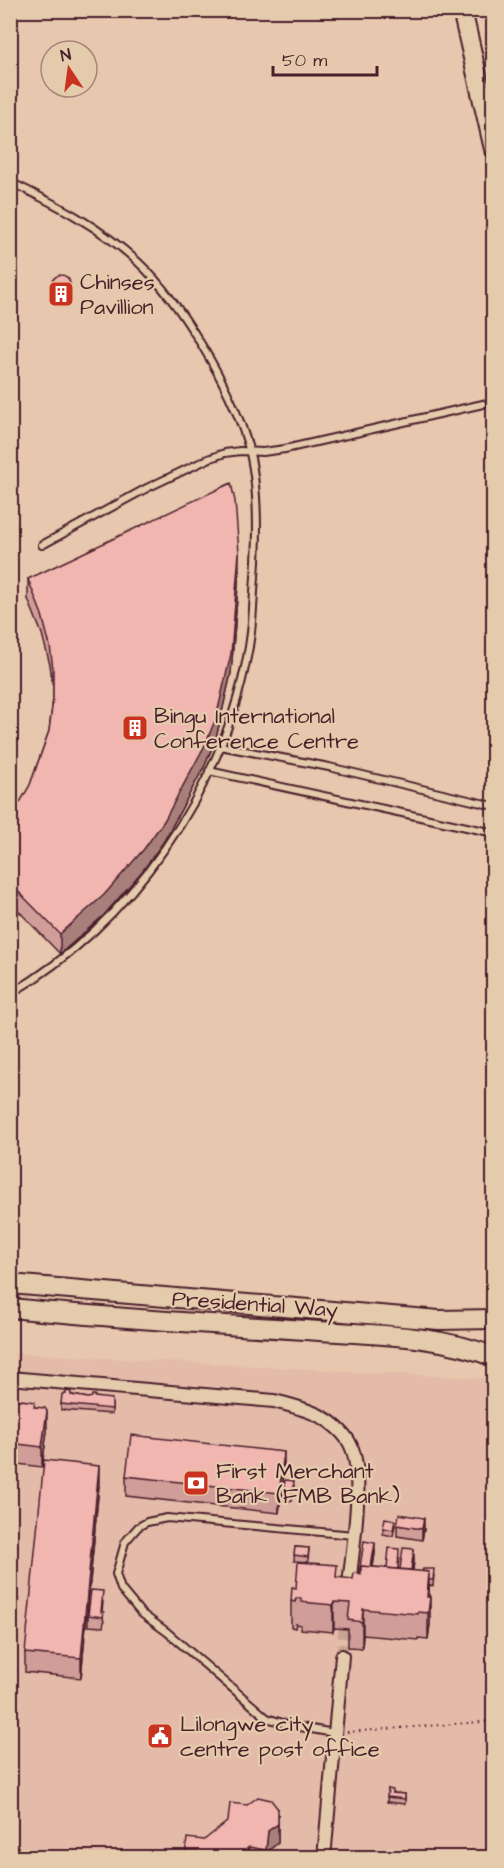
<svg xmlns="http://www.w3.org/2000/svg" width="504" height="1868" viewBox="0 0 504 1868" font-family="'Architects Daughter',sans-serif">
<rect width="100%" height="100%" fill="#e7c7ad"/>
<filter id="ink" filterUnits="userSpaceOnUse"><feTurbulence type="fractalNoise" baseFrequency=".0167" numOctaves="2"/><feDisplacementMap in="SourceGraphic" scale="12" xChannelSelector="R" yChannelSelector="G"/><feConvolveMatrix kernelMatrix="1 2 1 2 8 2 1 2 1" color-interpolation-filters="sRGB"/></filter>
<g filter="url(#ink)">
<path fill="#e4bba9" d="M10,1353L493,1379V1857H11Z"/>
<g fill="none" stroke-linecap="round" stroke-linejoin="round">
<path stroke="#c8a593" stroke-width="12" stroke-dasharray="12 6" stroke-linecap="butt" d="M342,1656L346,1613"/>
<g stroke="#4a1f2b" stroke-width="10">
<g id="lane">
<path d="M10,182C56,204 100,227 138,262C181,302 230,386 247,442C259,482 258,536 255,577C253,602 253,628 248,652C223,790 131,923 10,994"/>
<path d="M42,545L147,488L208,459L225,453L240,451L263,452L285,449L483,404"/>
<path d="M220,746L329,767L494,806"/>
<path d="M209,771L494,833"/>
<path d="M334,1733L289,1725L267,1718L167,1632L141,1613L121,1589L116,1574L125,1542L138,1527L147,1522L167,1518L354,1535"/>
</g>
</g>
<g stroke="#4a1f2b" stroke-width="16">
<g id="street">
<path d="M10,1378L274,1401C290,1405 307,1409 322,1417C332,1422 344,1433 349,1442C367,1472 351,1558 348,1594"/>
<path d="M324,1858L342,1656"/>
</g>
</g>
<g stroke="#4a1f2b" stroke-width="22">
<g id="secondary">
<path d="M462,10L494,149"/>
<path d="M10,1284L439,1320L494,1319"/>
<path d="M10,1308C109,1318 207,1324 305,1330C367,1335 435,1333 494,1357"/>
</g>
</g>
<path stroke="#4a1f2b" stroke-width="2" stroke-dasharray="1.5 4.5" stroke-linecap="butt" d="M347,1732L494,1721"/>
<use href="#lane" stroke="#e4cbac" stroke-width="6"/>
<use href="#street" stroke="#e4cbac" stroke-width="12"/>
<use href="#secondary" stroke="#e4cbac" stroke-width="18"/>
</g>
<g fill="#d09d98" stroke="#4a1f2b" stroke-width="1.5">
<path d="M52,283L70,296L67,302L60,304L54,300L52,293Z"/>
<path d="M239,573L231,673L216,738L205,765L164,841L144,869L104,915L60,954L10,902V816L15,811L30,785L49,731L53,699V688L50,665L42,634L28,599V579Z"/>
<path d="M10,1393L15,1399L35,1407L47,1431L42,1467L10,1463Z"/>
<path d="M66,1394L88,1398L95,1397L112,1404V1414L61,1410V1404Z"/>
<path d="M284,1471L279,1513L126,1496V1476Z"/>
<path d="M99,1485L81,1678L25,1672V1653Z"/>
<path d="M294,1486L292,1501L283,1500V1494Z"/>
<path d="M395,1525L393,1536L383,1534V1528Z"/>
<path d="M397,1525L424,1529L422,1540L397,1536Z"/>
<path d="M295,1547L309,1548L308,1562L294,1561Z"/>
<path d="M375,1553L373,1567L387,1568L399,1559L398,1569H400L414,1560L413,1571L434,1575L433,1586L429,1585L430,1624L428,1639L418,1638V1640L363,1635L362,1648L348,1647V1629L334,1628L333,1632L301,1629V1625L296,1624L295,1628L291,1627V1601L296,1588L353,1579L359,1574Z"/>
<path d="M103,1602L102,1612L104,1622L103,1627L88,1626V1615Z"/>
<path d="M388,1789L392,1793L405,1794V1804L387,1802Z"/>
<path d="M278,1809V1843L268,1851L267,1857H183L204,1840Z"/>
</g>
<g fill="#a97f7c" stroke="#4a1f2b" stroke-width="1.5">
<path d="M70,285V296L67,302L60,304V293Z"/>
<path d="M239,553V573L231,673L216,738L205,765L164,841L144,869L104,915L60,954V934Z"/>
<path d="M47,1411V1431L42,1467V1447Z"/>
<path d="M284,1452V1471L279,1513V1493Z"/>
<path d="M99,1466V1485L81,1678V1658Z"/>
<path d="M424,1518V1529L422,1540V1529Z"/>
<path d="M375,1543V1553L370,1586V1575Z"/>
<path d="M414,1549V1560L411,1585V1574Z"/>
<path d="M429,1572V1599L427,1597Z"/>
<path d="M430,1597V1624L428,1639V1613Z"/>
<path d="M18,1598V1617L10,1673V1653Z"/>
<path d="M334,1602V1628L333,1632V1605Z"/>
<path d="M363,1609V1635L362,1648V1622Z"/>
<path d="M278,1824V1843L268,1851L267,1857H266V1850L268,1831Z"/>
<path d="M249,1847V1857H236Z"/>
</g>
<g fill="#f2b6b1" stroke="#4a1f2b" stroke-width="1.5">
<circle cx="61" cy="284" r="9"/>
<path d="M231,483L235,501L239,553L231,654L216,718L205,745L164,821L144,849L104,895L60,934L10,883V816L15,811L30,785L49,731L53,699V669L50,646L42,615L28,579Z"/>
<path d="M66,1391L71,1392V1395L77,1396L88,1398L92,1397V1395H95V1397L112,1399V1409L61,1404L62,1394H66Z"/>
<path d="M10,1393H15L14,1399L35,1402L34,1407L45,1408L47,1411L42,1447L10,1443Z"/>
<path d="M131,1435L284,1452L279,1493L126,1476Z"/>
<path d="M44,1460L99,1466L81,1658L25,1653Z"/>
<path d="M285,1480L294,1481L292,1495L283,1494Z"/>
<path d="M399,1514L424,1518L422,1529L397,1525Z"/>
<path d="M385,1518L395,1520L393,1530L383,1528Z"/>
<path d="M364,1541L375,1543L371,1567L361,1566V1574H359Z"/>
<path d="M295,1547L309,1548L308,1557L294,1555Z"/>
<path d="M389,1548L399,1549L398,1569L387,1568Z"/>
<path d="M403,1548L414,1549L411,1570L400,1569Z"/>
<path d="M298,1562L337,1565L336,1577L353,1579L354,1573L361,1574V1566L429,1572L427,1597H430L428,1613L418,1612V1614L363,1609L362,1622L348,1620L350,1603L334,1602L333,1605L301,1602V1598H296L295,1602L291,1601L292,1587L296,1588Z"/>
<path d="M423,1569H434L433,1580H429V1572L422,1571Z"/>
<path d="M91,1590L103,1591L101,1612H104L103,1617L88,1615Z"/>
<path d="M10,1597L18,1598L10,1653Z"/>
<path d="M388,1789L393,1790L392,1793L405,1794V1799L387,1797Z"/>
<path d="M258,1797L271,1800L278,1809V1824L268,1831L266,1850L249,1847L236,1857H183L185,1856L187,1838L204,1840L228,1821L230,1803L247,1805Z"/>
</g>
</g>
<defs>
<g id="building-square" transform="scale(1.35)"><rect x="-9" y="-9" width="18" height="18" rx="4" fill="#c8321e" stroke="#e4cbac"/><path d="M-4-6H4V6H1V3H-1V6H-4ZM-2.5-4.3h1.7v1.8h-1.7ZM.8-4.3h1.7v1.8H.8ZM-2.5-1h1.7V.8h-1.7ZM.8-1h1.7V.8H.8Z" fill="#fff"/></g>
<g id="bank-square" transform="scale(1.35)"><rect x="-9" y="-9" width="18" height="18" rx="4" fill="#c8321e" stroke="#e4cbac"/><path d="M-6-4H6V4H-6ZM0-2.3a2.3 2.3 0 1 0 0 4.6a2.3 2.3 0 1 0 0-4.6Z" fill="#fff"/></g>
<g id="civic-square" transform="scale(1.35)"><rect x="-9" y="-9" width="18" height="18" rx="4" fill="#c8321e" stroke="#e4cbac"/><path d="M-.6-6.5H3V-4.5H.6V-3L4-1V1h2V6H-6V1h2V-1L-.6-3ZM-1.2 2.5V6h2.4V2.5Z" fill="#fff"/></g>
</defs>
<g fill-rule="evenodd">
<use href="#building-square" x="61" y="294"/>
<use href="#building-square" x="135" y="728"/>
<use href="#bank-square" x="196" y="1483"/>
<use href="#civic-square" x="160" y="1736"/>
</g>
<g text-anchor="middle" stroke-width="4.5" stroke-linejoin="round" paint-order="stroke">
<g font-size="22" fill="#4a1f2b" stroke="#e4cbac" text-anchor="start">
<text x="80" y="289">Chinses<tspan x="80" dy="25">Pavillion</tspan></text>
<text x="154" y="723">Bingu International<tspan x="154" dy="25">Conference Centre</tspan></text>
<text x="216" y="1478">First Merchant<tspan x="216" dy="25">Bank (FMB Bank)</tspan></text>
<text x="180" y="1731">Lilongwe city<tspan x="180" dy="25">centre post office</tspan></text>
</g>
<g font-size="22" fill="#4a1f2b" stroke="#e4cbac">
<text transform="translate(255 1303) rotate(4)" y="8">Presidential Way</text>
</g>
</g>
<rect width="504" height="1868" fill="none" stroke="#e4cbac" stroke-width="36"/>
<rect x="18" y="18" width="468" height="1832" fill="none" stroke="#4a1f2b" stroke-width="2" filter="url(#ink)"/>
<g transform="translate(69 69) rotate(347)"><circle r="28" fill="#e4cbac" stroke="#a68678" stroke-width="1.5"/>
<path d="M0-4.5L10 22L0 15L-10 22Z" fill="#c8321e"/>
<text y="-9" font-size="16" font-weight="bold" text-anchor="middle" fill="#4a1f2b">N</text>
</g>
<path d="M273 66v9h104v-9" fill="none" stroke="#4a1f2b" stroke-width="3"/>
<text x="282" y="66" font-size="18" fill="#4a1f2b" stroke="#e4cbac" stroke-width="4.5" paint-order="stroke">50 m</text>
</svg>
